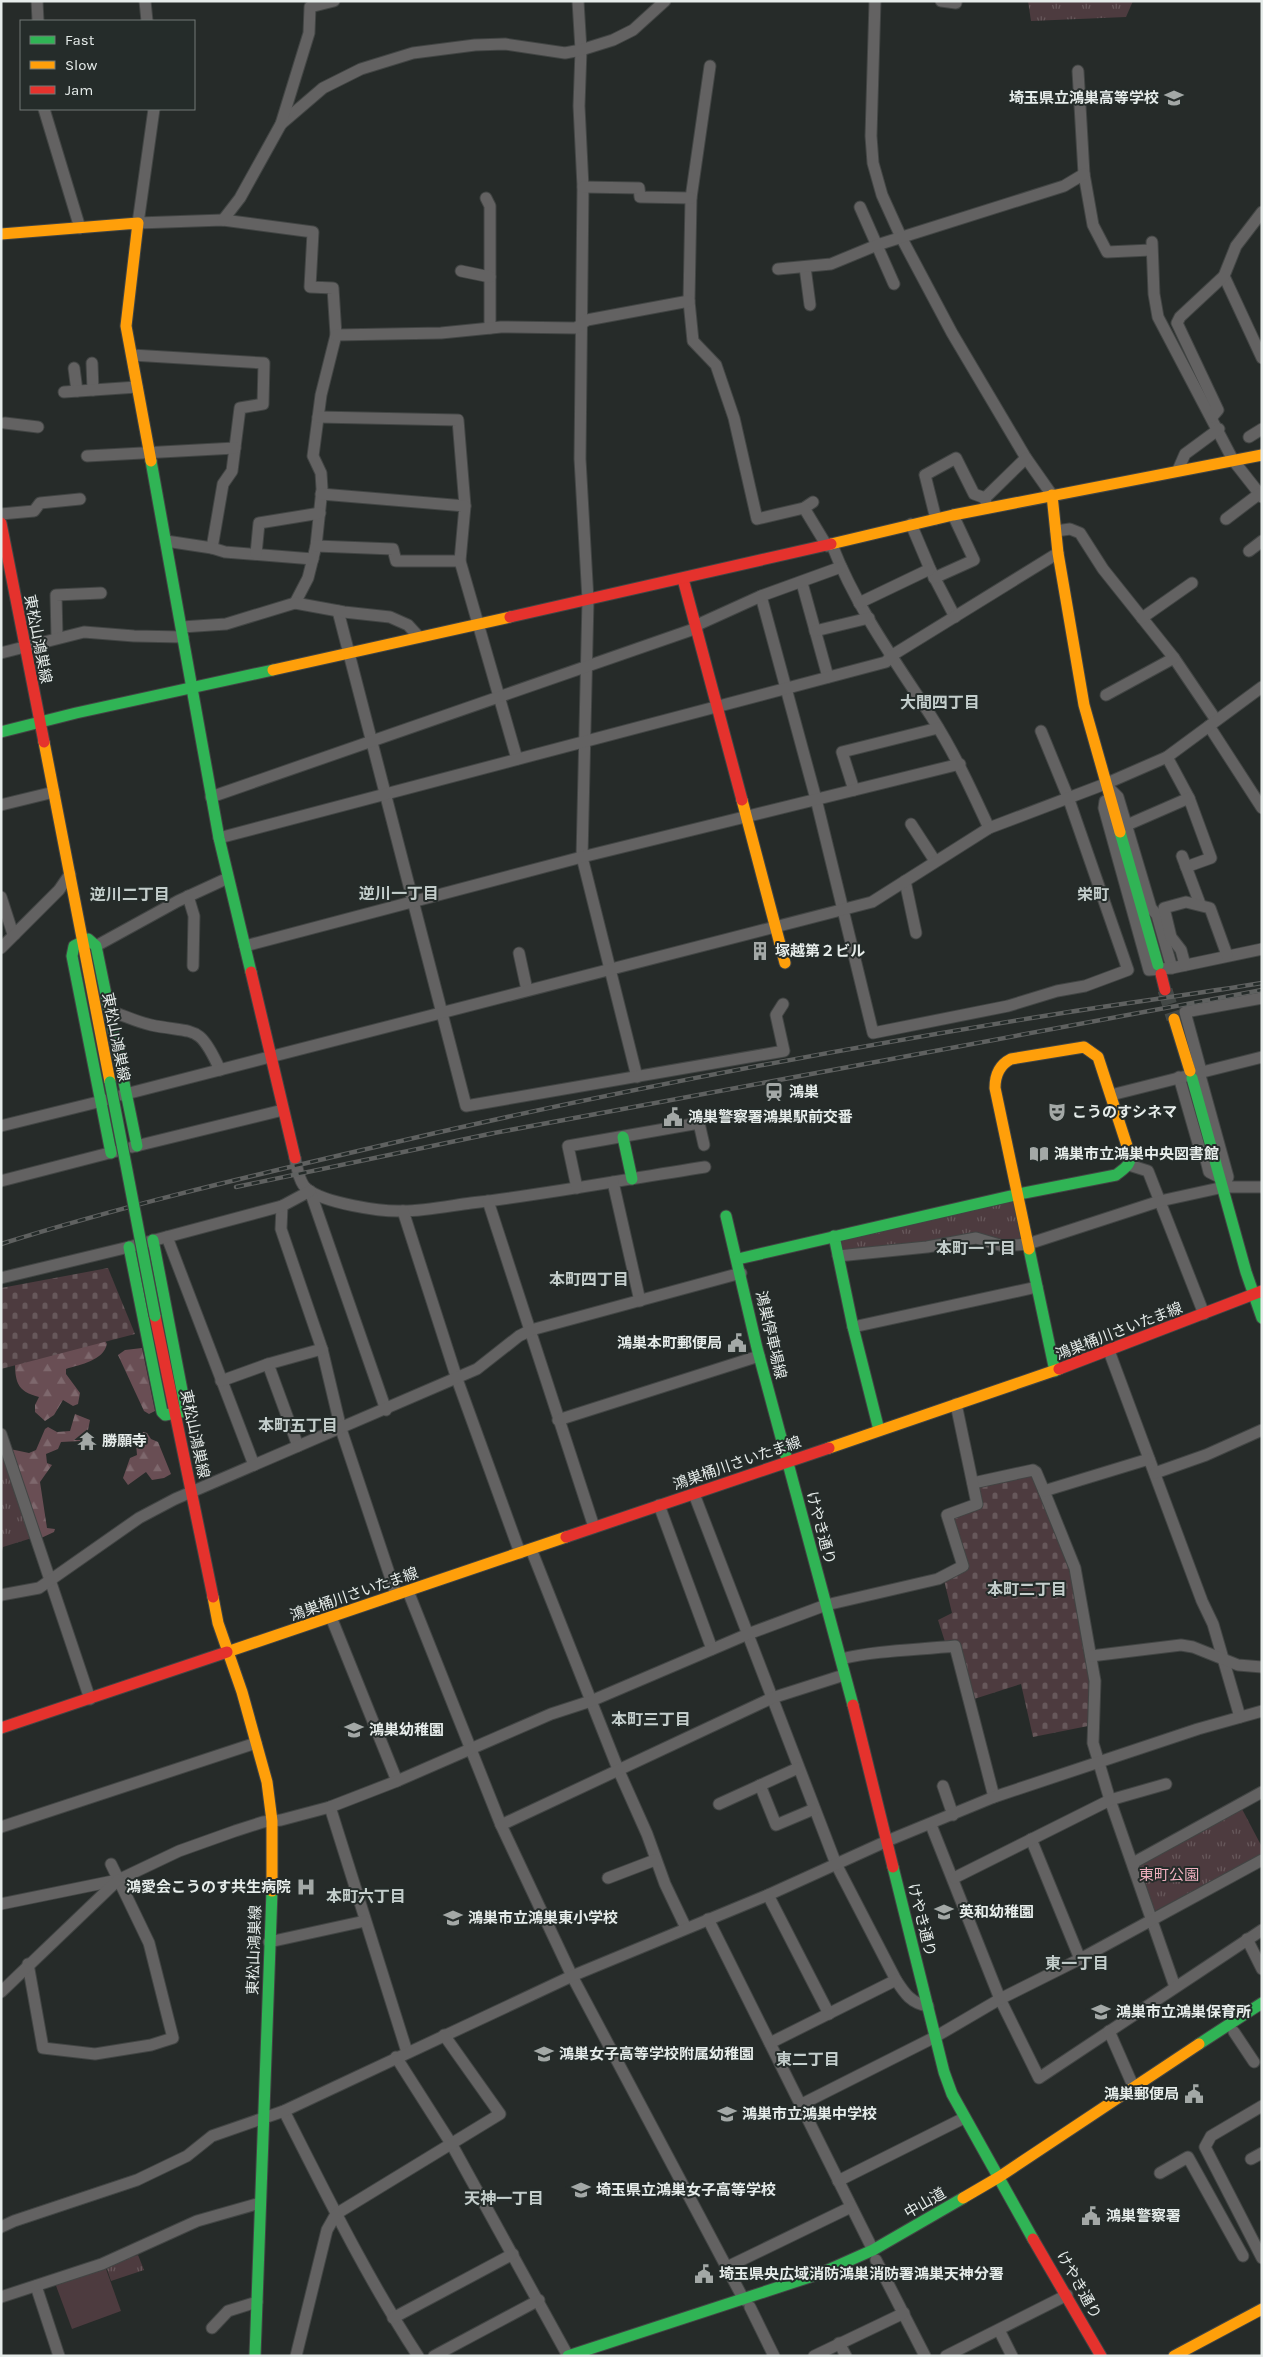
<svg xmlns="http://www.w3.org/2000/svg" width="1263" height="2357" viewBox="0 0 1263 2357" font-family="Karla,'Noto Sans JP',sans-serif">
<defs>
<pattern id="forest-firs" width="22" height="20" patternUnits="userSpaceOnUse" patternTransform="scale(1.25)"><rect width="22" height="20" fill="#694e54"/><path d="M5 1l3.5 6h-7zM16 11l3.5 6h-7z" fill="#7e686d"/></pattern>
<pattern id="cemetery-stones" width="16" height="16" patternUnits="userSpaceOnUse" patternTransform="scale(1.25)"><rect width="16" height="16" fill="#4d3b3f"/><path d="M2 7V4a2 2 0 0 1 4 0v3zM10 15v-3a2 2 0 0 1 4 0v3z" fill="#67585b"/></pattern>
<pattern id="park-tufts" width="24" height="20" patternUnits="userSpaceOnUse" patternTransform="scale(1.25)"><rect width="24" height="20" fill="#4d3b3f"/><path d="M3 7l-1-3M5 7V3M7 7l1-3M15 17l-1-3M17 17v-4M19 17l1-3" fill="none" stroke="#67585b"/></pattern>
</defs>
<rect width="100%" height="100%" fill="#262b29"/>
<path fill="#4d3b3f" d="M105,2266L121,2311L72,2329L55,2283Z"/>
<g fill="url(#forest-firs)">
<path d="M102,1336L107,1344C103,1361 81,1364 66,1369V1374L80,1393L78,1404L73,1406L63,1400L54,1415L45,1421L35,1412V1405L39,1397C16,1391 15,1381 15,1359Z"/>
<path d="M142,1348L155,1411L149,1414L144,1411L118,1355L125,1350Z"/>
<path d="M75,1414L90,1420L88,1430L80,1441L61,1442L58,1449L46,1454L47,1463L52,1465L40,1482L47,1528L55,1529L54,1532L39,1539L10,1449L29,1453L36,1450L45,1429L48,1427L57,1432L70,1431Z"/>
<path d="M143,1432L147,1433L151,1439L158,1442L171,1474L164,1478L152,1480L146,1472L128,1485L123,1478L130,1458L137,1455L136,1444L139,1445Z"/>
</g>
<g fill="url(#cemetery-stones)">
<path d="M108,1268L135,1334L1,1369V1288Z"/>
<path d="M1033,1470L1075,1568L1087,1632L1093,1725L1033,1737L1021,1684L971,1700L955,1643L946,1645L938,1620L952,1613L943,1576L963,1566L947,1515L977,1504L973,1483Z"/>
</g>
<g fill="url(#park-tufts)">
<path d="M1028,1H1133L1126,17L1031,21Z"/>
<path d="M1019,1194L1028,1244L976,1238L838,1256L834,1236Z"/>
<path d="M1,1439L32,1538L3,1547L1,1555Z"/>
<path d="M1242,1809L1262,1847V1854L1155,1911L1150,1909L1137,1866Z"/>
<path d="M138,2255L144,2270L111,2281L106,2266Z"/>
</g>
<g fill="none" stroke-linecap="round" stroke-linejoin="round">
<path stroke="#434846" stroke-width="15" stroke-dasharray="15 8" stroke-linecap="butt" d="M1165,990L1174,1019"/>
<g stroke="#424544" stroke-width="13">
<g id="street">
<path d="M37,1L38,21"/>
<path d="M145,1L147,21"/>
<path d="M578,1L581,50L579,106L583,187L580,459L588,600L582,857L637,1077"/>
<path d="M875,1L871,136L873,163L882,195L901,237L952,333L1026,458L1052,495"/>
<path d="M941,1L956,3V1"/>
<path d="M710,66L691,198L689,301L693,341L716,365L734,418L757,519L804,508L813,502"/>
<path d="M1078,71L1084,174L1093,225L1107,252L1151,250"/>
<path d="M44,109L80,228"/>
<path d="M154,109L138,223L223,220L313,232L310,287L333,288L336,335L321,395L313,456L321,473L322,489L316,546L308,578L295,603"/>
<path d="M281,124L323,88L361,69L413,53L475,45L505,44L565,53L581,50L613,40L633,30L665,1"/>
<path d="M583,187L639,188L640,197L691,198"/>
<path d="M486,198L490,206V328"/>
<path d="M860,207L894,284"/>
<path d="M223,220L240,198L281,124L309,33L310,7L334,1"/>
<path d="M1152,242L1154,294L1158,317L1233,460L1262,497"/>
<path d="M805,267L810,305"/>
<path d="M778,269L831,264L877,245L1064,186L1084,174"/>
<path d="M461,271L490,277"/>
<path d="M1224,276L1262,358"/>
<path d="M336,335L441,333L501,327L576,328L587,320L689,301"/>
<path d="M132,355L264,363L263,404L240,408L232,471L223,484L212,548"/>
<path d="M92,363L93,390"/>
<path d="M74,368L77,391"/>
<path d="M64,392L137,387"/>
<path d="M318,417L458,420L465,506"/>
<path d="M1212,417L1218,410L1177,323L1180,317L1224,276L1236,246L1262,212"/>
<path d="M5,423L38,427"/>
<path d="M1249,437L1262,429"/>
<path d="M87,456L235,448"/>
<path d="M1178,470L1185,454L1219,429"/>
<path d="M321,494L465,506L460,561L517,759"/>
<path d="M985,498L1026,458"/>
<path d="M804,508L827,546"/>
<path d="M1,514L34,511L40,503L80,499"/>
<path d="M936,519L925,475L956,458L974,494L985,498L987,508"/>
<path d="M1226,519L1259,494"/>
<path d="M911,524L930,569L955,617"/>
<path d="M1056,531L1070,529L1080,533L1103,569L1174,658L1216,720"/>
<path d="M166,541L212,548L225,552L313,559"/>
<path d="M832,545C856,607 895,661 931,716C954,752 971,789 989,828"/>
<path d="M316,546L393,549L396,561H460"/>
<path d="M1249,551L1262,541"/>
<path d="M256,554L259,523L320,513"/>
<path d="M934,578L974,560L953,515"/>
<path d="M802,583L828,677"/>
<path d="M761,596L816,799L873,1033L1008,1006L1057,991L1085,986L1128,970L1068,797L1041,731"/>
<path d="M859,603L930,569"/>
<path d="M338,611L466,1106L784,1051L776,1015L783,1004"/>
<path d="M1142,618L1192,583"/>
<path d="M697,625L761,596L841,567"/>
<path d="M182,627L226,624L295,603L344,612L390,617L408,625L419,637"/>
<path d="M815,631L869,618"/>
<path d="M57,637L56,595L101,593"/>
<path d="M1,653L84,632L134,636L183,637"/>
<path d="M1106,695L1174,658"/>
<path d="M1209,726L1262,808"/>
<path d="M1167,757L1189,798L1211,858L1186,867"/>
<path d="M1109,788L1118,797L1151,908L1157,915L1172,968"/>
<path d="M854,790L842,752L938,728"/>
<path d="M211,797L697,628"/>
<path d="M1110,799L1105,801L1104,808L1149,970L1172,968L1262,949"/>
<path d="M1,805L54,792"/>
<path d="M911,824L935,861"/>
<path d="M1127,825L1189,798"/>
<path d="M219,838L886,662L891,656L1058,553"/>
<path d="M1182,856L1200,904"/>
<path d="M905,881L916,933"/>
<path d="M188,896L194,916L193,966"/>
<path d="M1,897L12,931L15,934"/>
<path d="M96,946L178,901L228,878"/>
<path d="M245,946L582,857L960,764"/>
<path d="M1,948L59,890L70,874"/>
<path d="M519,953L527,990"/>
<path d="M1185,965L1181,950L1171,937L1164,908L1186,902L1210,908L1227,955"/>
<path d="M110,1011C123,1015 137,1022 151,1025C195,1034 199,1023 220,1070"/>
<path d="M1201,1071L1185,1012L1262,998"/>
<path d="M1199,1072L1228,1177L1224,1187"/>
<path d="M1179,1077L1200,1150L1206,1160L1209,1172L1221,1178"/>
<path d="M122,1095L872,902L989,828L1105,784L1167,757L1262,687"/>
<path d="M1111,1095L1262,1057"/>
<path d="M1,1126L106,1100"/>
<path d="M132,1147L283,1110"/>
<path d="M295,1158C297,1167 299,1183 307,1189C324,1203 381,1212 403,1211C425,1211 449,1206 471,1203C549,1194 627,1179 705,1167"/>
<path d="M1129,1165L1148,1171L1204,1314"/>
<path d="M1,1181L117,1151"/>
<path d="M613,1182L640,1301"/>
<path d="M577,1188L568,1146L699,1123L704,1145"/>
<path d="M310,1191L386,1410"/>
<path d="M488,1201L594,1527"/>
<path d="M282,1206L281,1229L322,1349L341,1429L396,1594"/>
<path d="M403,1211L457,1379L520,1553"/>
<path d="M167,1237L254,1465"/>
<path d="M838,1256L927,1247L976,1238L1003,1246L1028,1244L1160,1201L1224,1187H1262"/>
<path d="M1,1278L129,1247L282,1206L310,1191"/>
<path d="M853,1327L1037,1287"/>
<path d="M1109,1351L1202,1601L1213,1624L1240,1717"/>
<path d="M268,1364L298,1446"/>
<path d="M221,1381L268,1364L322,1349"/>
<path d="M558,1420L759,1356"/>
<path d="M1,1434L90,1699"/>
<path d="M1155,1473L1206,1455L1262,1430"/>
<path d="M973,1483L1033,1470L1036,1472L1044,1491L1075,1568L1095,1681L1093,1743L1110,1800L1175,1987"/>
<path d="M1044,1491L1149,1459"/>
<path d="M694,1494L836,1864L896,1980C905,1994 911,2003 928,2006"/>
<path d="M659,1505L712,1649"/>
<path d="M531,1549L618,1769L647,1834L665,1884L686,1928"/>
<path d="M408,1591L501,1825L572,1976L744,2300"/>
<path d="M1,1595L39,1588L139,1518L175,1499L477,1369L519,1336L531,1330L741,1273"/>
<path d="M331,1617L397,1781"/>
<path d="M1091,1656L1181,1645L1193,1647L1238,1665L1262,1667"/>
<path d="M841,1659C878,1650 917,1650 955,1646L994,1797"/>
<path d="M760,1785L776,1825L814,1809"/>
<path d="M943,1786L953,1815"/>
<path d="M719,1804L798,1768"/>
<path d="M330,1807L407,2052"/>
<path d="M501,1825L772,1698L844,1675"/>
<path d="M931,1825L1000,1999L1039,2078L1262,1930"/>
<path d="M1,1827L256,1743"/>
<path d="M1031,1839L1080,1959"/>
<path d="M1133,1863L1262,1792"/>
<path d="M608,1878L655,1860"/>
<path d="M954,1878L1110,1800L1166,1784"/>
<path d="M768,1895L829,2014"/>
<path d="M1,1904L118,1880L179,1851L235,1831L263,1822L281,1820L330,1807L397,1781L551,1714L591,1701L748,1634L826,1605L938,1579L963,1566L947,1515L977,1504L956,1404"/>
<path d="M708,1919L873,2250"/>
<path d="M1247,1939L1262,1969"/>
<path d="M269,1942L365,1921"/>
<path d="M28,1964L43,2048L95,2054L151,2045L173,2038L149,1943L111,1864"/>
<path d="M1,1992L118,1880"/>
<path d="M1109,2031L1134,2088"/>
<path d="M1234,2032L1254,2062"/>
<path d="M770,2043L896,1980"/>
<path d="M396,2057L452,2145L568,2356"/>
<path d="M800,2105L935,2037L1000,1999L1080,1959L1262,1860"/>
<path d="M1262,2106L1211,2136L1205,2147L1262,2258"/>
<path d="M284,2111C326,2194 367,2278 418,2356"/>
<path d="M1251,2159L1262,2153"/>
<path d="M1160,2173L1188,2157L1243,2256"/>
<path d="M838,2181L964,2118"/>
<path d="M1,2227L14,2221L137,2180L187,2156L212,2136L284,2111L572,1976L768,1895L887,1841L994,1797L1198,1729L1262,1711"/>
<path d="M876,2260L925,2356"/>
<path d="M727,2267L851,2207"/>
<path d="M36,2286L59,2356"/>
<path d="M1,2297L102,2264L197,2221L260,2203"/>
<path d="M750,2307L774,2356"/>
<path d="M393,2318L513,2254"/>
<path d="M212,2328L228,2311L257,2302"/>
<path d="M999,2330L1012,2356"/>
<path d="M839,2343L846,2356"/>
<path d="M296,2356L327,2230L336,2214L500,2114L444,2035"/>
<path d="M434,2356L539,2300"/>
<path d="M814,2356L904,2313"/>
<path d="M946,2356L1067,2295"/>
</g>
</g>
<g stroke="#424544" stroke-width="13">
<g id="fast">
<path d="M151,461L219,838L251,972"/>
<path d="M1,732L76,713L273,670"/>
<path d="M1120,832L1158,965"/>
<path d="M1192,1078L1246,1272L1262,1318"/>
<path d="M623,1137L632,1179"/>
<path d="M111,1153L72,956L74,946L88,939L96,946L137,1146"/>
<path d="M726,1216L757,1348L853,1705"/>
<path d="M834,1236L853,1327L879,1430"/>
<path d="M129,1247L162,1412L165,1415L186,1411L153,1240"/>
<path d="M1029,1249L1055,1371"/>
<path d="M738,1259L1019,1194L1116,1175C1125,1168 1133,1164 1129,1152"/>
<path d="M893,1867L944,2072L952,2094L1033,2239"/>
<path d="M1199,2044L1262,2003"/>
<path d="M255,2356L272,1891"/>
<path d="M568,2356L819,2274L873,2250L963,2198"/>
</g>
</g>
<g stroke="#424544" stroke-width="13">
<g id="slow">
<path d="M1,234L138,223L126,326L151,461"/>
<path d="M1052,495L1058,553L1084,705L1120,832"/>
<path d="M831,544L953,515L1262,455"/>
<path d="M273,670L510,617"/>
<path d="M44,742L110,1082"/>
<path d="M742,800L785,963"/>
<path d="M1174,1019L1190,1071"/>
<path d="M1029,1249L995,1088C995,1075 999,1065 1011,1059L1084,1047L1098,1057L1129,1152"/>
<path d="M829,1448L1059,1369"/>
<path d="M213,1597L218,1623L242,1692L267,1782L272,1821V1891"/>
<path d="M227,1652L566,1537"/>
<path d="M963,2198L999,2177L1199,2044"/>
<path d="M1174,2356L1262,2309"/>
</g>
</g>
<g stroke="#424544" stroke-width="13">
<g id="jam">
<path d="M1,523L44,742"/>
<path d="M683,579L742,800"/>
<path d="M510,617L831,544"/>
<path d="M251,972L295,1158"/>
<path d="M1161,974L1165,990"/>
<path d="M155,1316L213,1597"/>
<path d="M1059,1369L1262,1291"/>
<path d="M566,1537L829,1448"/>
<path d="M853,1705L893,1867"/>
<path d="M1,1728L227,1652"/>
<path d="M1033,2239L1101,2356"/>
</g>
</g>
<use href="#street" stroke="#636262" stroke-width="11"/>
<use href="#fast" stroke="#30b455" stroke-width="11"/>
<use href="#slow" stroke="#ff9f0a" stroke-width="11"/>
<use href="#jam" stroke="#e5322d" stroke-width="11"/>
<g stroke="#5f6160" stroke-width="4.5">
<g id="rail">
<path d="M236,1187L494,1133L1262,990"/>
<path d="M1,1244C119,1207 238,1179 358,1151C585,1097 814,1053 1044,1016C1117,1004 1189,995 1262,983"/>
</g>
</g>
<use href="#rail" stroke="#252c2a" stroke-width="2.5" stroke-dasharray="8" stroke-linecap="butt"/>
<g stroke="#424544" stroke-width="13" stroke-linecap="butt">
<path id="fast-bridge" d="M110,1082L155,1316"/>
</g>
<use href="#fast-bridge" stroke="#30b455" stroke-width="11"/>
</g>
<defs>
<g id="school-bare" transform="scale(1.5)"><path d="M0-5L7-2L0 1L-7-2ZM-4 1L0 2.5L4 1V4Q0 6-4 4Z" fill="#a3a8a6" stroke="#252c2a" stroke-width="2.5" paint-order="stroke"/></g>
<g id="building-bare" transform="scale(1.5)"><path d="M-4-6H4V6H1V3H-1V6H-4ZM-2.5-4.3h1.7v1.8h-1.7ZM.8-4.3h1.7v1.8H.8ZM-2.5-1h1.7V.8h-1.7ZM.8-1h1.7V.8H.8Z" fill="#a3a8a6" stroke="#252c2a" stroke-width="2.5" paint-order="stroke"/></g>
<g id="station-bare" transform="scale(1.5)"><path d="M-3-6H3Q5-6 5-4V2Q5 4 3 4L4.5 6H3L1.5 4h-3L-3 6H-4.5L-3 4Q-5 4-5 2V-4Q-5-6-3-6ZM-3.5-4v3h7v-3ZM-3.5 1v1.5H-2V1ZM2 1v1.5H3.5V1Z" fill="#a3a8a6" stroke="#252c2a" stroke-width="2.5" paint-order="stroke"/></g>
<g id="theatre-bare" transform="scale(1.5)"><path d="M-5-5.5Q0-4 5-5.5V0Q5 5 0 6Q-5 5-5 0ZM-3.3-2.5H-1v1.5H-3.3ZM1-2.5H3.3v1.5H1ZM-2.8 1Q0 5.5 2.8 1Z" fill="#a3a8a6" stroke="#252c2a" stroke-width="2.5" paint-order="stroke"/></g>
<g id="civic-bare" transform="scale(1.5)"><path d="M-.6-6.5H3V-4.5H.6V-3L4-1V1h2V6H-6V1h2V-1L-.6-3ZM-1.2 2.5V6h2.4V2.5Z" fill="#a3a8a6" stroke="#252c2a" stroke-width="2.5" paint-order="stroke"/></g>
<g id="library-bare" transform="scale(1.5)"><path d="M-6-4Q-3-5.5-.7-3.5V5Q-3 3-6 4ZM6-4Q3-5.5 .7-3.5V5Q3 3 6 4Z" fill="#a3a8a6" stroke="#252c2a" stroke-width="2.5" paint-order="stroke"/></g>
<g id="temple-bare" transform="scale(1.5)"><path d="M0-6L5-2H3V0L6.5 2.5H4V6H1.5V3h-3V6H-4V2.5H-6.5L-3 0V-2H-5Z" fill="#a3a8a6" stroke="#252c2a" stroke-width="2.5" paint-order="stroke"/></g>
<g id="hospital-bare" transform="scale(1.5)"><path d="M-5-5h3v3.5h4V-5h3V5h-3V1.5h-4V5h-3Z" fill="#a3a8a6" stroke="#252c2a" stroke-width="2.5" paint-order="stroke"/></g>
</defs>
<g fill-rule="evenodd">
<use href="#school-bare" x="1174" y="98"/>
<use href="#building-bare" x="760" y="951"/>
<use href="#station-bare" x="774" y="1092"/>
<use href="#theatre-bare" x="1057" y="1112"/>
<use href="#civic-bare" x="673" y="1117"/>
<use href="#library-bare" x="1039" y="1154"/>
<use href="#civic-bare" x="737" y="1343"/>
<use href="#temple-bare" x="87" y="1441"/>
<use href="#school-bare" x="354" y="1730"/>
<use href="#hospital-bare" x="306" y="1887"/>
<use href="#school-bare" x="944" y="1912"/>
<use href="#school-bare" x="453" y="1918"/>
<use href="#school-bare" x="1101" y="2012"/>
<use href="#school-bare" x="544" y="2054"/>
<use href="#civic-bare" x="1194" y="2094"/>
<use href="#school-bare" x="727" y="2114"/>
<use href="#school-bare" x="581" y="2190"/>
<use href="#civic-bare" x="1091" y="2216"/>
<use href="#civic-bare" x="704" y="2274"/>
</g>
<g text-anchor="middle" stroke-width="4" stroke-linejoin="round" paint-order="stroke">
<g font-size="15" font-weight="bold" fill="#e6ecea" stroke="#252c2a" text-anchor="start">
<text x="1159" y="103" text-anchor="end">埼玉県立鴻巣高等学校</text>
<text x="775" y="956">塚越第２ビル</text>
<text x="789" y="1097">鴻巣</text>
<text x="1072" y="1117">こうのすシネマ</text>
<text x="688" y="1122">鴻巣警察署鴻巣駅前交番</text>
<text x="1054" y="1159">鴻巣市立鴻巣中央図書館</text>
<text x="722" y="1348" text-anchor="end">鴻巣本町郵便局</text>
<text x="102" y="1446">勝願寺</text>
<text x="369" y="1735">鴻巣幼稚園</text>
<text x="291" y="1892" text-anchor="end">鴻愛会こうのす共生病院</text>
<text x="959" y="1917">英和幼稚園</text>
<text x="468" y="1923">鴻巣市立鴻巣東小学校</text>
<text x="1116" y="2017">鴻巣市立鴻巣保育所</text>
<text x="559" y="2059">鴻巣女子高等学校附属幼稚園</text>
<text x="1179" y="2099" text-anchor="end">鴻巣郵便局</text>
<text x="742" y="2119">鴻巣市立鴻巣中学校</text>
<text x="596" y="2195">埼玉県立鴻巣女子高等学校</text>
<text x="1106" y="2221">鴻巣警察署</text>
<text x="719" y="2279">埼玉県央広域消防鴻巣消防署鴻巣天神分署</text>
</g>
<g font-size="15" fill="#e6ecea" stroke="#252c2a">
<text transform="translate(38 639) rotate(79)" y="5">東松山鴻巣線</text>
<text transform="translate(116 1037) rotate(79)" y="5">東松山鴻巣線</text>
<text transform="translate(1119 1331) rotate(-21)" y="5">鴻巣桶川さいたま線</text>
<text transform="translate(771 1335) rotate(77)" y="5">鴻巣停車場線</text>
<text transform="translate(195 1434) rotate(78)" y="5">東松山鴻巣線</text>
<text transform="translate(737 1463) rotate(-19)" y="5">鴻巣桶川さいたま線</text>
<text transform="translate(821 1528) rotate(75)" y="5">けやき通り</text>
<text transform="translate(354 1594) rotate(-19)" y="5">鴻巣桶川さいたま線</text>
<text transform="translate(922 1920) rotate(76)" y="5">けやき通り</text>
<text transform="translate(254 1950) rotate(-88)" y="5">東松山鴻巣線</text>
<text transform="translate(925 2203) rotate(-30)" y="5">中山道</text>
<text transform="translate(1079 2285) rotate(61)" y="5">けやき通り</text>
</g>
<g font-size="15" fill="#efb0bf" stroke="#252c2a">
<text x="1169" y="1880">東町公園</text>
</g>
<g font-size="16" font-weight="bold" fill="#c3cdcb" stroke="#252c2a">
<text x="940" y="708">大間四丁目</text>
<text x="399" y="899">逆川一丁目</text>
<text x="130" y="900">逆川二丁目</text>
<text x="1093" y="900">栄町</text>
<text x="976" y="1254">本町一丁目</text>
<text x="589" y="1285">本町四丁目</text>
<text x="298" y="1431">本町五丁目</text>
<text x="1027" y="1595">本町二丁目</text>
<text x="651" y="1725">本町三丁目</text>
<text x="366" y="1902">本町六丁目</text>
<text x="1077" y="1969">東一丁目</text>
<text x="808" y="2065">東二丁目</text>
<text x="504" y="2204">天神一丁目</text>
</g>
</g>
<rect width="1263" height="2357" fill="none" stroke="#e6ecea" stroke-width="5"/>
<rect x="20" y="20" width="175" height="90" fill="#252c2a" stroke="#727977"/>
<rect x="30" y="36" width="25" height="8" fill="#30b455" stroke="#727977"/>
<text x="65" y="45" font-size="15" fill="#e6ecea">Fast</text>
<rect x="30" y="61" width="25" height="8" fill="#ff9f0a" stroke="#727977"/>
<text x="65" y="70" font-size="15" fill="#e6ecea">Slow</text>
<rect x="30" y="86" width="25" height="8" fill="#e5322d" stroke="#727977"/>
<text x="65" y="95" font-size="15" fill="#e6ecea">Jam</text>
</svg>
